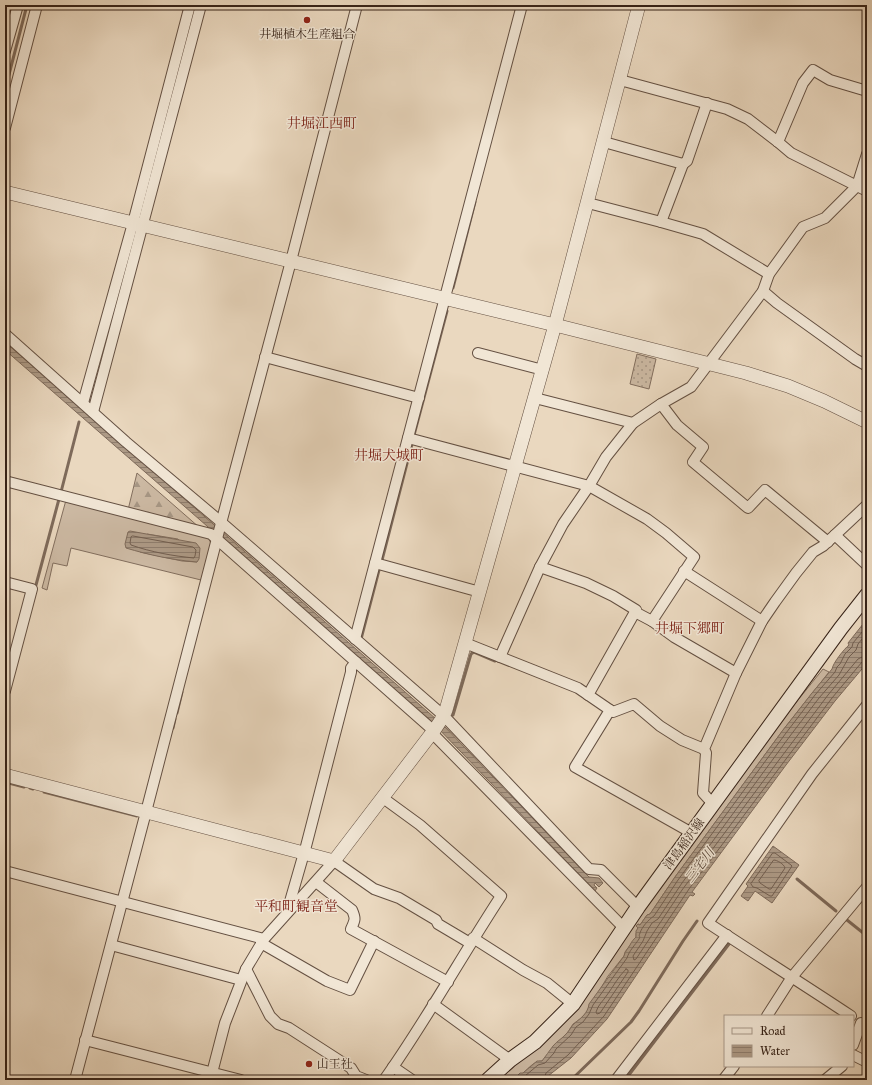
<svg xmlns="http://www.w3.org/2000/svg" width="872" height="1085" viewBox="0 0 872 1085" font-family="'IM FELL Great Primer','Noto Serif JP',serif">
<defs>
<pattern id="forest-firs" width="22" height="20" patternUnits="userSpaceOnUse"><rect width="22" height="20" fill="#ccb9a3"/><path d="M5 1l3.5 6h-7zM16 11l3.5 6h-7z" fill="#a69684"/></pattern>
<pattern id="garden-dots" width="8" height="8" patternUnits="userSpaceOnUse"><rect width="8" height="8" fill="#ccb9a3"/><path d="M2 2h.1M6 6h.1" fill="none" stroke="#a69684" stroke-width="1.8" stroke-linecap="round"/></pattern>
<pattern id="water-rules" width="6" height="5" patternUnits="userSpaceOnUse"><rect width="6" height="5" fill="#ad9a86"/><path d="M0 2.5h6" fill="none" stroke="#8e7d6d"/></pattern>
</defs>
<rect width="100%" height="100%" fill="#ead8bf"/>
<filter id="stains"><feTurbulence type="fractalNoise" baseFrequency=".005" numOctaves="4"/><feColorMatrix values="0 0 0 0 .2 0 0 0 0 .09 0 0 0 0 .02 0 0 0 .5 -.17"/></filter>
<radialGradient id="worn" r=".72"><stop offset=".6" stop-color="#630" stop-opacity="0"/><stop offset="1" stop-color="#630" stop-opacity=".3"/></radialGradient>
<g fill="#ccb9a3" stroke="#826e5e" fill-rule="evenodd">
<path d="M66,500L208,536L211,544L201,580L71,548L67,566L53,563L47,590L42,588ZM147,534L178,539L197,562L182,561L140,552Z"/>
<path d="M823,669L829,672L783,730L675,877L650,914L647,915L640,925L638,924L636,926L638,928L636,934V937L625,952L624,956L608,976L586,1013L580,1019L573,1024L568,1032L553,1047L551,1051L542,1061C534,1061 529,1068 523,1073C514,1080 506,1080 495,1080L551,1034L646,907H647L678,860L794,705Z"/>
</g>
<path fill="url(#forest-firs)" stroke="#826e5e" d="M137,473L200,528L128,510Z"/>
<path fill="url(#garden-dots)" stroke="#826e5e" d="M637,354L656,359L649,389L630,384Z"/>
<g fill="url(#water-rules)" stroke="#7e6a5a">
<path d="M5,342L444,726L589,877L599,878L603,883L599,887L595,883L594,885L597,888L595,891L433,723L5,350Z"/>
<path d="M130,531L196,543L200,548L199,559L197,562C173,560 149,555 126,548L125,544L128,532Z"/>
<path d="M867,619V663L835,701L786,765L692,892L695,894L693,896L690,895L607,1019L571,1058L548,1076L550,1078L548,1080L545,1078L543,1080H509L517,1076L520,1073H523L537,1061H542C546,1056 549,1051 553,1046C557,1041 563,1038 567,1033C570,1030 571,1026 575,1023C581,1018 588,1013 589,1004L624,956C625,951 628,949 630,945C632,941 633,940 636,937V931L638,928L636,926L638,924L640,925L647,915L650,914L675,877L783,730L812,693L832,669C833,663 844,649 849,645L848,643Z"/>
<path d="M773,846L799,865L772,903L755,891L748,901L741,896L748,886L746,884Z"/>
</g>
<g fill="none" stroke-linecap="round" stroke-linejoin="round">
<g stroke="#725e4f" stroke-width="1">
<path d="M133,536L193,547L196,550L195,556L194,558C173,556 151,552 131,545L130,543L131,537Z"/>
<path d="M867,633L858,644L856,650L849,657L839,675L819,698L790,736L682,883L658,919L652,923L647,931L643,941L633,956L634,960L636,959L682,890L779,760L828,695L858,659L862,657L867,656"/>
<path d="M773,853H775L791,865L792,866L772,896H770L757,888L753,887L751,884Z"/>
<path d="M774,860C777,860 784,864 785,868L771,889H769L760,883L759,881Z"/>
<path d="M626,969L628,970V972L600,1013L597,1014L596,1012C598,1005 603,1001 607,995C613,987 618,977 626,969Z"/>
<path d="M519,1080L525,1076L538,1065L545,1063L554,1053L556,1049L571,1035L576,1027L583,1022L589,1014L593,1005L627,958C629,951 635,945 639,939C641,935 638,938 640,933C642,927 648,920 654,916L678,880L786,733L815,695L835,672L837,667L840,664L845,654L852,647L853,643L867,626"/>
<path d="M546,1080L545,1076L546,1073L568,1055L604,1016L689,889L783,763L832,698L862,662L867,661"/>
</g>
<g stroke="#7e6a5a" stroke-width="3">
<path d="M190,28L196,5"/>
<path d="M5,90L27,5"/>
<path d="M453,288L475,202"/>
<path d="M414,435L447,311"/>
<path d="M61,492L79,422"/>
<path d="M382,560L412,444"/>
<path d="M36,585L59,499"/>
<path d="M361,639L379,570"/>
<path d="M5,706L9,692"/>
<path d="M177,713L182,692"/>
<path d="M453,715L471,654L474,652L495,661"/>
<path d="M173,728L175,719"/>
<path d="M5,782L24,787"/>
<path d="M30,788L33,789"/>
<path d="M44,792L137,816"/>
<path d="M797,879L836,911"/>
<path d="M847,920L867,936"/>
<path d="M571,1080L631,1022L639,1011L683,941L697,921"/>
<path d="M625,1080L729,944"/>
</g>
<g stroke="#645042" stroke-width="12">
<g id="minor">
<path d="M5,51L18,5"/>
<path d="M620,80L727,109L748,119L778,142L791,153L867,191"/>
<path d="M5,128L37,5"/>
<path d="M604,142L683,164L661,222"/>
<path d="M778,142L803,83L813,70L830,80L867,91"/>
<path d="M683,164L687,161L707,103"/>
<path d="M588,203L661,222L703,234L769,274"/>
<path d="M763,291L777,303L855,359L867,366"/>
<path d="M5,334L126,442L221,522L444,716L589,869L601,870L638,907"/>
<path d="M478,353L543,370"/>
<path d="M265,357L419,398"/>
<path d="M535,398L633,423"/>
<path d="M83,403L133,223L190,5"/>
<path d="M661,404L677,425L703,447L693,462L742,503L748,508L765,490L828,542"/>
<path d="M93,412L201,5"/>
<path d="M408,438L589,486L647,519L666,533L694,557L652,621"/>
<path d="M5,481L211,534L434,731"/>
<path d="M835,535L867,505"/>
<path d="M375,563L480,592"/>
<path d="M540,567L586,583L613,596L636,610L635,612L652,621L674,637L736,673"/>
<path d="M684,571L762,621"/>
<path d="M5,582L32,589L5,691"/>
<path d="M355,639L522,5"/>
<path d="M465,643L578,688L613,712L634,704L660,726L682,740L704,749"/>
<path d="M500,657L540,567L563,524L589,486L606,457L633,423L661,404L691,387L763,291L769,274L803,227L825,218L857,186L867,154"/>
<path d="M588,695L635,612"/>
<path d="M610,710L575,767L692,833"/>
<path d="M432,733L624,928"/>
<path d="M383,798L420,825L501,896C461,957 426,1021 384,1080"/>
<path d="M713,804L703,793L706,753L704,749L736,673L762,621L775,602L796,573L813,552L823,546L835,535L867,565"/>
<path d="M304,854L351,672V668L356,662"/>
<path d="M5,871L264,939"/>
<path d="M316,882L352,910C356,919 355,920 351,929L448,982"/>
<path d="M287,912L304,853"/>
<path d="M473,938L523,970L547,983L573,1004"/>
<path d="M261,943L327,981L350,990L374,941"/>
<path d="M111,945L241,980"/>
<path d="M246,969L270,1016L278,1024L289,1028L351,1068L356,1076L366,1080"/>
<path d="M433,1004L510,1060"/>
<path d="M767,1016L792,977L867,887"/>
<path d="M851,1016C803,984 755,954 708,923L812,774L867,705"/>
<path d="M85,1040L241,1080"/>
<path d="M853,1045L861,1023"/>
<path d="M853,1055L867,1062"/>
<path d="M393,1067L412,1080"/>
<path d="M212,1073L225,1023L246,969L264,939L334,861L374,889L399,898L436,920L438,924L470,943"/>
<path d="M75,1080L146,812L220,527L291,261L357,5"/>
<path d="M616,1080L727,935"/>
<path d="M723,1080L734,1066"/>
<path d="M825,1080L842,1066"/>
</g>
</g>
<g stroke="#645042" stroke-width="14">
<g id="tertiary">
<path d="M5,192L555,325L746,373L788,386L824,401L867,422"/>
<path d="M5,775L334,861L435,729L441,720L446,710L555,325L639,5"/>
</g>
</g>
<g stroke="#372318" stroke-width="16">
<path id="secondary" d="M488,1080L510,1060L535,1042L573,1004L638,907L841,628L867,595"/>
</g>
<use href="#minor" stroke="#f1e6d5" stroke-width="10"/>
<use href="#tertiary" stroke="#f1e6d5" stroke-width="13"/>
<use href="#secondary" stroke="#f1e6d5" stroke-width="14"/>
</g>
<g fill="#8f2418" stroke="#f1e6d5" stroke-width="1.5">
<circle cx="307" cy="20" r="4"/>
<circle cx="309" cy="1064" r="4"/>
</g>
<g text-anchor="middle" stroke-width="3" stroke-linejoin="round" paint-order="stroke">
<g font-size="12" fill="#372318" stroke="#f1e6d5">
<text x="307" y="38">井堀植木生産組合</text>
<text x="317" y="1068" text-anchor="start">山王社</text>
</g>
<g font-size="12" fill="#372318" stroke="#f1e6d5">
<text transform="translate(684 844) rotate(-54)" y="4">津島稲沢線</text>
</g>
<g font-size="13" font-style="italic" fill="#5a4739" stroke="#f1e6d5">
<text transform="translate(699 865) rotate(-53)" y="5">三宅川</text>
</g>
<g font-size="14" fill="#7a1f14" stroke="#f1e6d5">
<text x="322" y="128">井堀江西町</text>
<text x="389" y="460">井堀犬城町</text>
<text x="690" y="633">井堀下郷町</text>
<text x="296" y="911">平和町観音堂</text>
</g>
</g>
<rect width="872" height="1085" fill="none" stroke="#ead8bf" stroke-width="20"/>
<rect x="6" y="6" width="860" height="1073" fill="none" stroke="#372318" stroke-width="2"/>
<rect x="10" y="10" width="852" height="1065" fill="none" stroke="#372318"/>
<rect x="724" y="1015" width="130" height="52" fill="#f1e6d5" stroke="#a79889"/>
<rect x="732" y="1028" width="20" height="6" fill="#f1e6d5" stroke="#a79889"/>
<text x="760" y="1035" font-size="12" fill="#372318">Road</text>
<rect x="732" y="1045" width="20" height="12" fill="url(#water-rules)" stroke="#a79889"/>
<text x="760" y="1055" font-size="12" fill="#372318">Water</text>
<rect width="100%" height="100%" filter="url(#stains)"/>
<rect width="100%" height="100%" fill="url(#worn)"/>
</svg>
